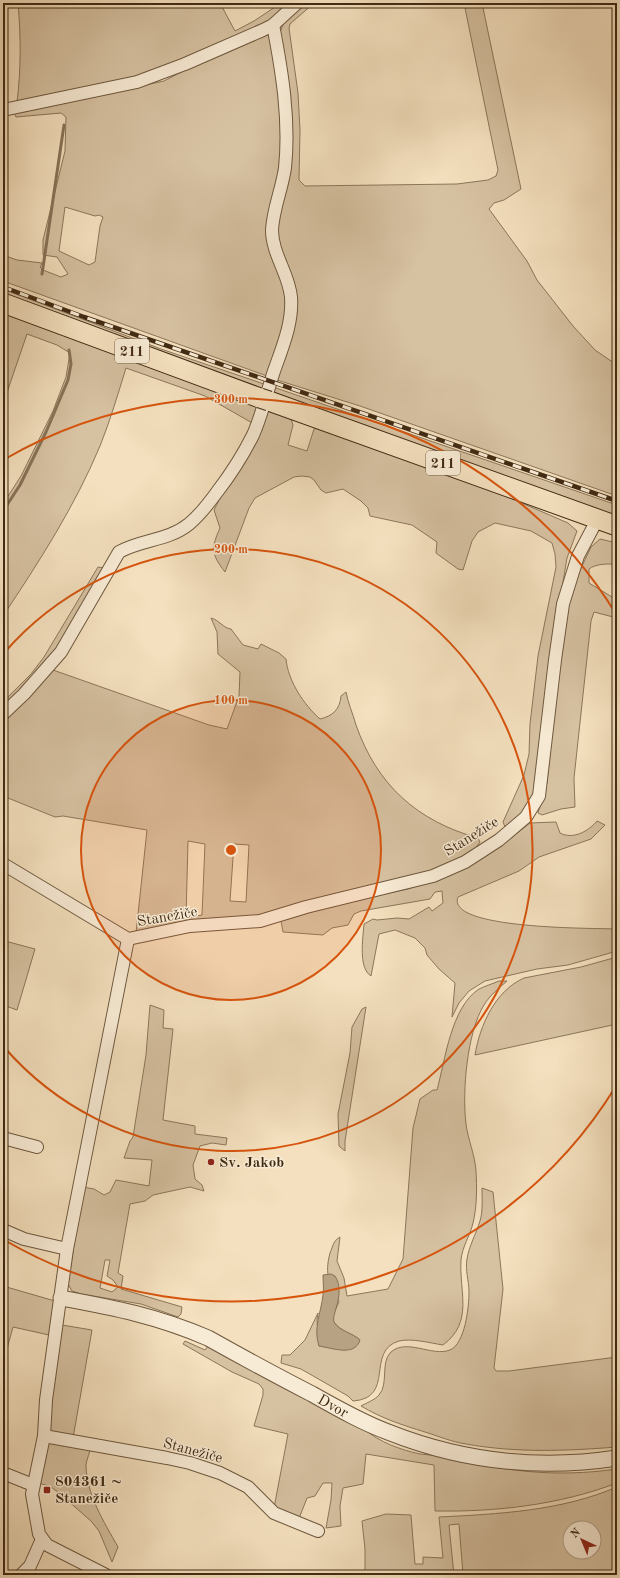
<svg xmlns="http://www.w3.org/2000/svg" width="620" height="1578" viewBox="0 0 620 1578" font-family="'Old Standard TT',serif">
<rect width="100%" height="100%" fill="#f4e0be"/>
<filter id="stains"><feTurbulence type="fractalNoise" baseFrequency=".005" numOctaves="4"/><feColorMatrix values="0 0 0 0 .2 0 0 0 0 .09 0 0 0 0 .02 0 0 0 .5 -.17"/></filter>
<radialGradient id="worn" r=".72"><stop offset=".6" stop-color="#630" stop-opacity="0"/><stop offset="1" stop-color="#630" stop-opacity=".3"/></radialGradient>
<g fill="#d6c1a1" stroke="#8c765a" fill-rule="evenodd">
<path d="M18,3H220L235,31L254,21L281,3H293L266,25L147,74L17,102C21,70 21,36 18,3Z"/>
<path d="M304,3H314L290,24L289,28L298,93L300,130L299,180L305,186L457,184L488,180L496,176L498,170L464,3H482L521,189L504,200L494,203L489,209L527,261L537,280L573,326L595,350L617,365V496L360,406L277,380L293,323L278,250V215L289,168L279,35L284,22Z"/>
<path d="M263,35H268L273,48L280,101L282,167L271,212L285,283L286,320L267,376L3,281V255L17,260L42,263L40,267L43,270L61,277L68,274L57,257L43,255V240L65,151L66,117L61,113L16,117L14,113L164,81L193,66ZM65,207L95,216L99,215L103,217L100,226L95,262L89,265L59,251Z"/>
<path d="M3,289L161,349L264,384L263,391L3,297Z"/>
<path d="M3,309L258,405L254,424L205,396L126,368C118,394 110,421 100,446C75,506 39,562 3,616V504L21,476L53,411L66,377L70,353L57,345L27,334L3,404Z"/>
<path d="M273,387L617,505V518L271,394Z"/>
<path d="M266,408L291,419L293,425L288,445L307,451L314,429L321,427L478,484L568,523L577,531L567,558L562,588L535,790L523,815L505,827L503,822L524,775L529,754L530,724L538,656L556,567L555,554L552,543L531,531L495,523L478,532L472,541L463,570L458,569L436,553L437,542L412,525L370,516L368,508L361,501L343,489L326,493L321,490L314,480L310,477L302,476L294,477L255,498L249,508L225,572C211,554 211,548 220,528L214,510Z"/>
<path d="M600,539L617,543V565C609,563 595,564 589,569V583L617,600V618L594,612L591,621L574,778L575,807L561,809L542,815L538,813L547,783L557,684L569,603L574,583L591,547Z"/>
<path d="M98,567L104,568L55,654L3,711V702L31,674L44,657Z"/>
<path d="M211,618C219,620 223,628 231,629L243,645L258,649L261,644L279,653L286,659C288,681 304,705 320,719C333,716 340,709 341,696L346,692C348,703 353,714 356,725C377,785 417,821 478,838L480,842L472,853L419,876L267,916L136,933L147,830L63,816L55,817L3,796V720L53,670L209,725L227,729L239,696L240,672L218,654L217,632ZM188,841L205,844L202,915L186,918ZM234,844L249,845L246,902L230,901Z"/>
<path d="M597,821L605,825L591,839L539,857L519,871L458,897C445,930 597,928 617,929V951L568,965L537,969L485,981L469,991L459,1003L452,1017L455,983L439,969L427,955L425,948L415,938L395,930L379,934L371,976C358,968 363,938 364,924L373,919L377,920L397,918L409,919L429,907L432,911L443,903L442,891L435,892L430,899L361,911L354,914L348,925L332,928L323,935L283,932L281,921L342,903L408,889L450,875L501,846L530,823L556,822L560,833C573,840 589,831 597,821Z"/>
<path d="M5,941L35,949L17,1010L3,1005V949Z"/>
<path d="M617,957V1024L475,1055C480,1025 495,991 524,978L581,967Z"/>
<path d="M499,981H507C499,988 490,995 484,1005C467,1032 462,1092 466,1124C468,1140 475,1155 476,1171C477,1187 477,1207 473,1223C470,1236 462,1247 461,1260C459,1292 474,1322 443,1345C430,1343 412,1338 399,1341C365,1351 396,1398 353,1401L348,1396L301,1369L281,1363L282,1355H290L305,1340L318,1313L317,1320L319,1346L345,1350L360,1340C354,1334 333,1329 333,1318C333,1313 337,1307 339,1302C330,1282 324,1276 330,1253C333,1246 333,1241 340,1237L337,1261L344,1278L347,1296L388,1289L403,1259L413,1128L420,1099L433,1090H437C445,1061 451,1007 479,989C485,986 492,984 499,981Z"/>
<path d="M150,1005L164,1010L163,1028L173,1029L163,1120L195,1126V1134L227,1138L226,1145L212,1143L200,1146L193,1165L195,1179L202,1185L204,1191L190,1187L153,1195L145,1201L130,1204L118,1273L123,1276L121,1289L182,1307L181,1314L178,1317L141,1304L81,1294L72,1291L68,1284L83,1187L94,1189L104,1195L110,1192L116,1180L149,1186L152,1160L124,1158L130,1141L133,1137L146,1055ZM105,1260H110L107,1276L113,1280L118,1287L112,1292L100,1288Z"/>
<path d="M366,1007L345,1141V1151L339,1146L338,1114L350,1053L352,1027L362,1009Z"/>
<path d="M482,1188L493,1192L503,1289L494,1368L496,1371H509L617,1357V1447C566,1451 516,1453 466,1444C452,1442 438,1436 425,1432C402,1425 381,1418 361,1406C366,1403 375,1400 379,1395C389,1384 380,1362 391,1352C407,1338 432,1357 450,1350C465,1344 469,1307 469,1292C469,1281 465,1270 467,1259C469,1246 476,1234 480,1221C483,1211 482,1199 482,1188Z"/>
<path d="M3,1286L55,1301L49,1335L13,1327L3,1363Z"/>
<path d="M62,1325L92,1330L73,1438L52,1433L49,1431L52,1389Z"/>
<path d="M185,1341L205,1350L208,1346L364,1429C379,1442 401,1450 420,1454C427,1455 434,1455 441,1456C503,1471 554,1478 617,1469V1483C559,1505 496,1512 435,1511L434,1465L366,1454L363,1484L343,1488L340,1506L341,1526L326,1528L331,1500L332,1483H323L315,1496L307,1498L298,1521L274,1508L288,1434L254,1426L263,1395V1389L259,1384L232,1372L183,1344Z"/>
<path d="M48,1442L91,1446C90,1452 87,1459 86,1464C86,1494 104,1522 118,1547L112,1562L99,1531L91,1521L59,1493L51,1487L39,1483Z"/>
<path d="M617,1487V1575H461L463,1574L459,1524L449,1525L454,1575H365V1549L362,1521L386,1514L411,1515L415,1564H423V1557L443,1558L439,1517C499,1514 561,1511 617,1487ZM570,1528H594V1552H570Z"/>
</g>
<path fill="#b7a284" stroke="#887257" d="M331,1274L335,1276C346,1293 331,1315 334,1322C339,1331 353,1333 360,1340C355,1357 332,1348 319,1346C313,1328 321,1313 323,1295C324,1288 323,1282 323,1275Z"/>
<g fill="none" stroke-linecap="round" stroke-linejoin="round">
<g stroke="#887257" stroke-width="3">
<path d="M42,274L64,125"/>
<path d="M3,511L20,485L46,432L68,380L71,364L69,350"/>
</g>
<g stroke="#6e583e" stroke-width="14">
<g id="minor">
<path d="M3,110L137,82L185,64L263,30L273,25L297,3"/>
<path d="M3,714L24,694L61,652L119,552C142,539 168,541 189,524C200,515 209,503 217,492C231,474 243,455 253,435C262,415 267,392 274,371C282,348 293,323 291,297C289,274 272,254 272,230C273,209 282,189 285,168C290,120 282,71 273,25"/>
<path d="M3,864L128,939L190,926L260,921L306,907L433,876L465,862L499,840L526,817L539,796L555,660L563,604L578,556L597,520"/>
<path d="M3,1138L37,1147"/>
<path d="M3,1230L24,1239L67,1249"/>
<path d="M44,1436L167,1458L190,1463L220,1473L248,1487L274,1513L318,1531"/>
<path d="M3,1473L33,1485"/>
<path d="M21,1575L30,1566L42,1539"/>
<path d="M106,1575L47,1545L39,1534L32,1494L44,1436L46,1400L67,1249L128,939"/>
</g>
</g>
<g stroke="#6e583e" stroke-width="17">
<g id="tertiary">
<path id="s1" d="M61,1298C115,1308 157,1316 208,1338C242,1357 277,1376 312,1394C337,1408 361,1422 388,1432C461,1461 539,1470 617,1458"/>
</g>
</g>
<g stroke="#412a13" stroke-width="21">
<g id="primary">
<path d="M3,303L260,398"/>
<path d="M269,401L617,526"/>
</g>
</g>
<use href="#minor" stroke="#f8ebd5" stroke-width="12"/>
<use href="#tertiary" stroke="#f8ebd5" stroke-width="15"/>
<use href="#primary" stroke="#f4e0be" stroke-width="19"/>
<g stroke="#412a13" stroke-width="4.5">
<path id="rail" d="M3,287L84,317L617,501"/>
</g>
<use href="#rail" stroke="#f8ebd5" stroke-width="3" stroke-dasharray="9" stroke-linecap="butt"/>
<g stroke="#412a13" stroke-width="21" stroke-linecap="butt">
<path id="primary-bridge" d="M260,398L269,401"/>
</g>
<use href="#primary-bridge" stroke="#f4e0be" stroke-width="19"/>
</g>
<circle cx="231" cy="850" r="150" fill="#d7540d" fill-opacity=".12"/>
<g fill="none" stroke="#d7540d" stroke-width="2">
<circle cx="231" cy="850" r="150"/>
<path d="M4 653A301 301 0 1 1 4 1047"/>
<path d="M616 1086A451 451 0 0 1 6 1241M5 459A451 451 0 0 1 616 614"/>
</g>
<g fill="#8f2418" stroke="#f8ebd5" stroke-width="1.5">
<circle cx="211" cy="1162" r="4"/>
<rect x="43" y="1486" width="8" height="8" rx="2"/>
</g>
<g text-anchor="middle" stroke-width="3" stroke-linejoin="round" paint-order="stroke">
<g fill="#f8ebd5" stroke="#78644d" stroke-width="1">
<rect x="115" y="339" width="34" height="24" rx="3"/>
<rect x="426" y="451" width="34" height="24" rx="3"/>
</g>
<g font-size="14" font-weight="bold" fill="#412a13">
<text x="132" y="356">211</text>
<text x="443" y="468">211</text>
</g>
<g font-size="15" fill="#412a13" stroke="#f8ebd5">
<text transform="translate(471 836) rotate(-32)" y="5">Stanežiče</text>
<text transform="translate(167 916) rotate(-10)" y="5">Stanežiče</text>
<text dy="5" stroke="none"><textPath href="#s1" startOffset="295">Dvor</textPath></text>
<text transform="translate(193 1450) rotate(15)" y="5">Stanežiče</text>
</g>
<g font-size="15" font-weight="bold" fill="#412a13" stroke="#f8ebd5" text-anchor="start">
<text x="219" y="1167">Sv. Jakob</text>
<text x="55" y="1486">804361 ~<tspan x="55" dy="17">Stanežiče</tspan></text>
</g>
</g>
<circle cx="231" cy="850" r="6" fill="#d7540d" stroke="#f8ebd5" stroke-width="2"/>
<g font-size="12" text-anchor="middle" font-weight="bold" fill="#d7540d" stroke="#f8ebd5" stroke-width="3" stroke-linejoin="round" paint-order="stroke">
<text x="231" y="403">300 m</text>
<text x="231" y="553">200 m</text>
<text x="231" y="704">100 m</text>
</g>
<rect width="620" height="1578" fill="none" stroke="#f4e0be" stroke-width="16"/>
<rect x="4" y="4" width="612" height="1570" fill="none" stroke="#412a13" stroke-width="2"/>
<rect x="8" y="8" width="604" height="1562" fill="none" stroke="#412a13"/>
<g transform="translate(582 1540) rotate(316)"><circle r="19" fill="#f8ebd5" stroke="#af9e87"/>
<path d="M0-3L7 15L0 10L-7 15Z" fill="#8f2418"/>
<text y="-6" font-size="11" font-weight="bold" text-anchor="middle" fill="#412a13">N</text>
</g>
<rect width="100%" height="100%" filter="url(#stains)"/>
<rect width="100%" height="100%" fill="url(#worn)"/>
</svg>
